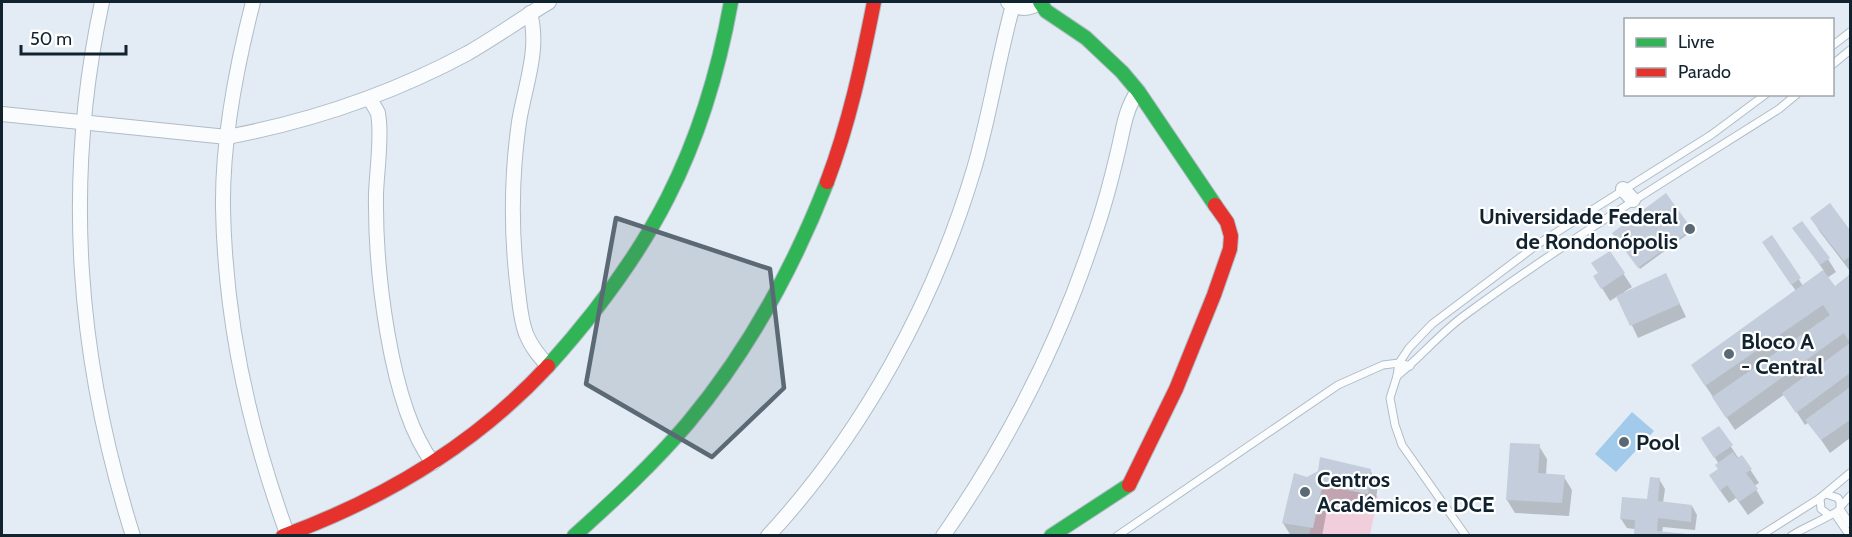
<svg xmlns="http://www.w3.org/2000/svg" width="1852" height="537" viewBox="0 0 1852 537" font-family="Cabin,sans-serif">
<rect width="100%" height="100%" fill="#e3ecf5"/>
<path fill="#f1cedb" d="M1329,487L1378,496L1370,535H1309L1311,528H1313L1322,490Z"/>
<path fill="#a2caeb" d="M1632,412L1654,431L1616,472L1595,454Z"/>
<g fill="#0003">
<path d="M1666,195L1692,231L1640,269L1614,233Z"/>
<path d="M1829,205L1850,232V271L1820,232L1812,219Z"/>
<path d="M1794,228L1828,259L1836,272L1827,278L1834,288L1850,276V438L1830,453L1809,422L1805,425L1785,394L1735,430L1701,379L1796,291L1772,256V237L1803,286L1824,271Z"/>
<path d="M1610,253L1632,287L1624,292L1625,293L1666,275L1686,317L1638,338L1618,296L1610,301L1595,277L1599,274Z"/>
<path d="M1719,428L1739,459L1742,457L1759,483L1754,486L1764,503L1748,515L1736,498L1729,503L1719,489V464L1711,452Z"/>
<path d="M1539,446L1547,459L1546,475L1564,477L1572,490L1569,516L1515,513L1507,500Z"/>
<path d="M1370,470L1378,484L1375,507L1337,499L1328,504L1322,536H1291L1283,523L1307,479Z"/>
<path d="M1659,479L1665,489L1663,503L1692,506L1697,515L1695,530L1663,527L1662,533L1627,528L1621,519L1649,501Z"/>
</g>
<g fill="#c3cddb">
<path d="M1666,193L1692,229L1638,268L1612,233Z"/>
<path d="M1830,203L1850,230V256L1844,261L1810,218Z"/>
<path d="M1802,221L1830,258L1820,265L1792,228Z"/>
<path d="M1772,235L1801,278L1791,285L1762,242Z"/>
<path d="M1610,251L1625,273L1601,289L1593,276L1598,273L1591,263Z"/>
<path d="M1823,270L1835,286L1850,274V343L1844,333L1726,418L1712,397L1830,315L1823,305L1705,386L1691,365Z"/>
<path d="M1666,273L1680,304L1630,326L1616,296Z"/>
<path d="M1850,343V373L1796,413L1782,393Z"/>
<path d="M1850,387V420L1821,440L1805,420Z"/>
<path d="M1719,426L1733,445L1714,458L1701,438Z"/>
<path d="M1510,443L1540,444L1538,473L1565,475L1562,503L1506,500Z"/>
<path d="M1733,452L1737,458L1742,455L1752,469L1746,473L1758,489L1739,502L1727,485L1720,491L1709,475L1718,469L1715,465Z"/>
<path d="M1320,457L1371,469L1368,494L1329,486L1321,490L1313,528L1282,523L1294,473L1307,477L1318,471Z"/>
<path d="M1650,477L1660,478L1658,501L1692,505L1691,522L1658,518L1657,531L1687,534L1686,536H1634L1635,520L1620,519L1622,497L1647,499Z"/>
</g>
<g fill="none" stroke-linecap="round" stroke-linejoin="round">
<g stroke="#afbcc6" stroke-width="9">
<g id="lane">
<path d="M1832,46L1850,32"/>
<path d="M1832,65L1850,50"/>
<path d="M1397,376C1421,357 1440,333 1465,315C1566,241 1673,176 1779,109L1797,94"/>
<path d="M1826,494L1838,498L1840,502V509L1850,524"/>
<path d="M1820,498L1821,509L1829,515"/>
<path d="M1841,506L1850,496"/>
<path d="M1835,514L1850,536"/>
<path d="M1117,536L1338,385L1383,365L1399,363L1410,366"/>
<path d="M1466,536L1402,445L1395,425L1390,398L1397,376L1399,363L1409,348L1432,324L1538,244L1711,135L1766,94"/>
<path d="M1760,536L1820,498L1850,473"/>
<path d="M1791,536C1801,529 1836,514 1840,509"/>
</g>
</g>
<g stroke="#afbcc6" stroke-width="16">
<g id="street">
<path d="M102,2C63,183 77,359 133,536"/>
<path d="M253,2C236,68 222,139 223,208C225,320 249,430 288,536"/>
<path d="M1008,2C1019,10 1029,10 1040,2"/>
<path d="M530,13C540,50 525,85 519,122C511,178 511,235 518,291C520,306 521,323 527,336C532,348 540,357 548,366"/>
<path d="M370,99L378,113L379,121C381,145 377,169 376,194C375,266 389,406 433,463"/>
<path d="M2,114L227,137C312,121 392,94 468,53C496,37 522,18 549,2"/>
<path d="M1623,189L1633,200"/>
<path d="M768,536C863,433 934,303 974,169C990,115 998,59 1013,5"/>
<path d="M943,536C1007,444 1058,345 1093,239C1103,211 1111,181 1118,151C1123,131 1125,109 1138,91"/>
</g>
</g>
<g stroke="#afbcc6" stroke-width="16">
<g id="fast">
<path d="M1040,2L1046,11L1086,38L1122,72L1138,91L1215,205"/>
<path d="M548,366C650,253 704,152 731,2"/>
<path d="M574,536C614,500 653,464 688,423C748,351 793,269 827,182"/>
<path d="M1051,536L1129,485"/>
</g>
</g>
<g stroke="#afbcc6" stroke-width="16">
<g id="jam">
<path d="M827,182C849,124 862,63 874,2"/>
<path d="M1129,485L1176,389L1214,295L1230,249L1231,236L1227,222L1215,205"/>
<path d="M283,536C384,499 475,445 548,366"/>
</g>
</g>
<use href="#lane" stroke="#fbfcfe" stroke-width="7"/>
<use href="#street" stroke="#fbfcfe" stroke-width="14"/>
<use href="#fast" stroke="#30b455" stroke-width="14"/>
<use href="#jam" stroke="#e5322d" stroke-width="14"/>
</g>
<path fill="#5b6975" fill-opacity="0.2" stroke="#5b6975" stroke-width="4.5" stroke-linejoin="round" d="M616,218L770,269L784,388L712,457L586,384Z"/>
<g fill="#5b6975" stroke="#fff" stroke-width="2">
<circle cx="1690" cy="229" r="6"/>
<circle cx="1729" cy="354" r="6"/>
<circle cx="1624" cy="442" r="6"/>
<circle cx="1305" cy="492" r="6"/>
</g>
<g text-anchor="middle" stroke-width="4.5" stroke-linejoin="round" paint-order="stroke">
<g font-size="22" font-weight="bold" fill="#122330" stroke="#fff" text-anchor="start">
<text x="1678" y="224" text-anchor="end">Universidade Federal<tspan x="1678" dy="25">de Rondonópolis</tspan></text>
<text x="1741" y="349">Bloco A<tspan x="1741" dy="25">- Central</tspan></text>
<text x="1636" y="450">Pool</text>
<text x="1317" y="487">Centros<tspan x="1317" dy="25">Acadêmicos e DCE</tspan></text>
</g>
</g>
<rect width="1852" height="537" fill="none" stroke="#122330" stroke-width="6"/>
<rect x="1624" y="18" width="210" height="78" fill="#ffffff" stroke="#a0a7ac" stroke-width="1.5"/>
<rect x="1636" y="38" width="30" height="9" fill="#30b455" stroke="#a0a7ac" stroke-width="1.5"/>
<text x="1678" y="48" font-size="18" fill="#122330">Livre</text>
<rect x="1636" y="68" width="30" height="9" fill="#e5322d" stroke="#a0a7ac" stroke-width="1.5"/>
<text x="1678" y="78" font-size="18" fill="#122330">Parado</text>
<path d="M21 45v9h105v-9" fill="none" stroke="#122330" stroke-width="3"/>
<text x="30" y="45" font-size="18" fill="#122330" stroke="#ffffff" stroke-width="4.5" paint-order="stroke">50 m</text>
</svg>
